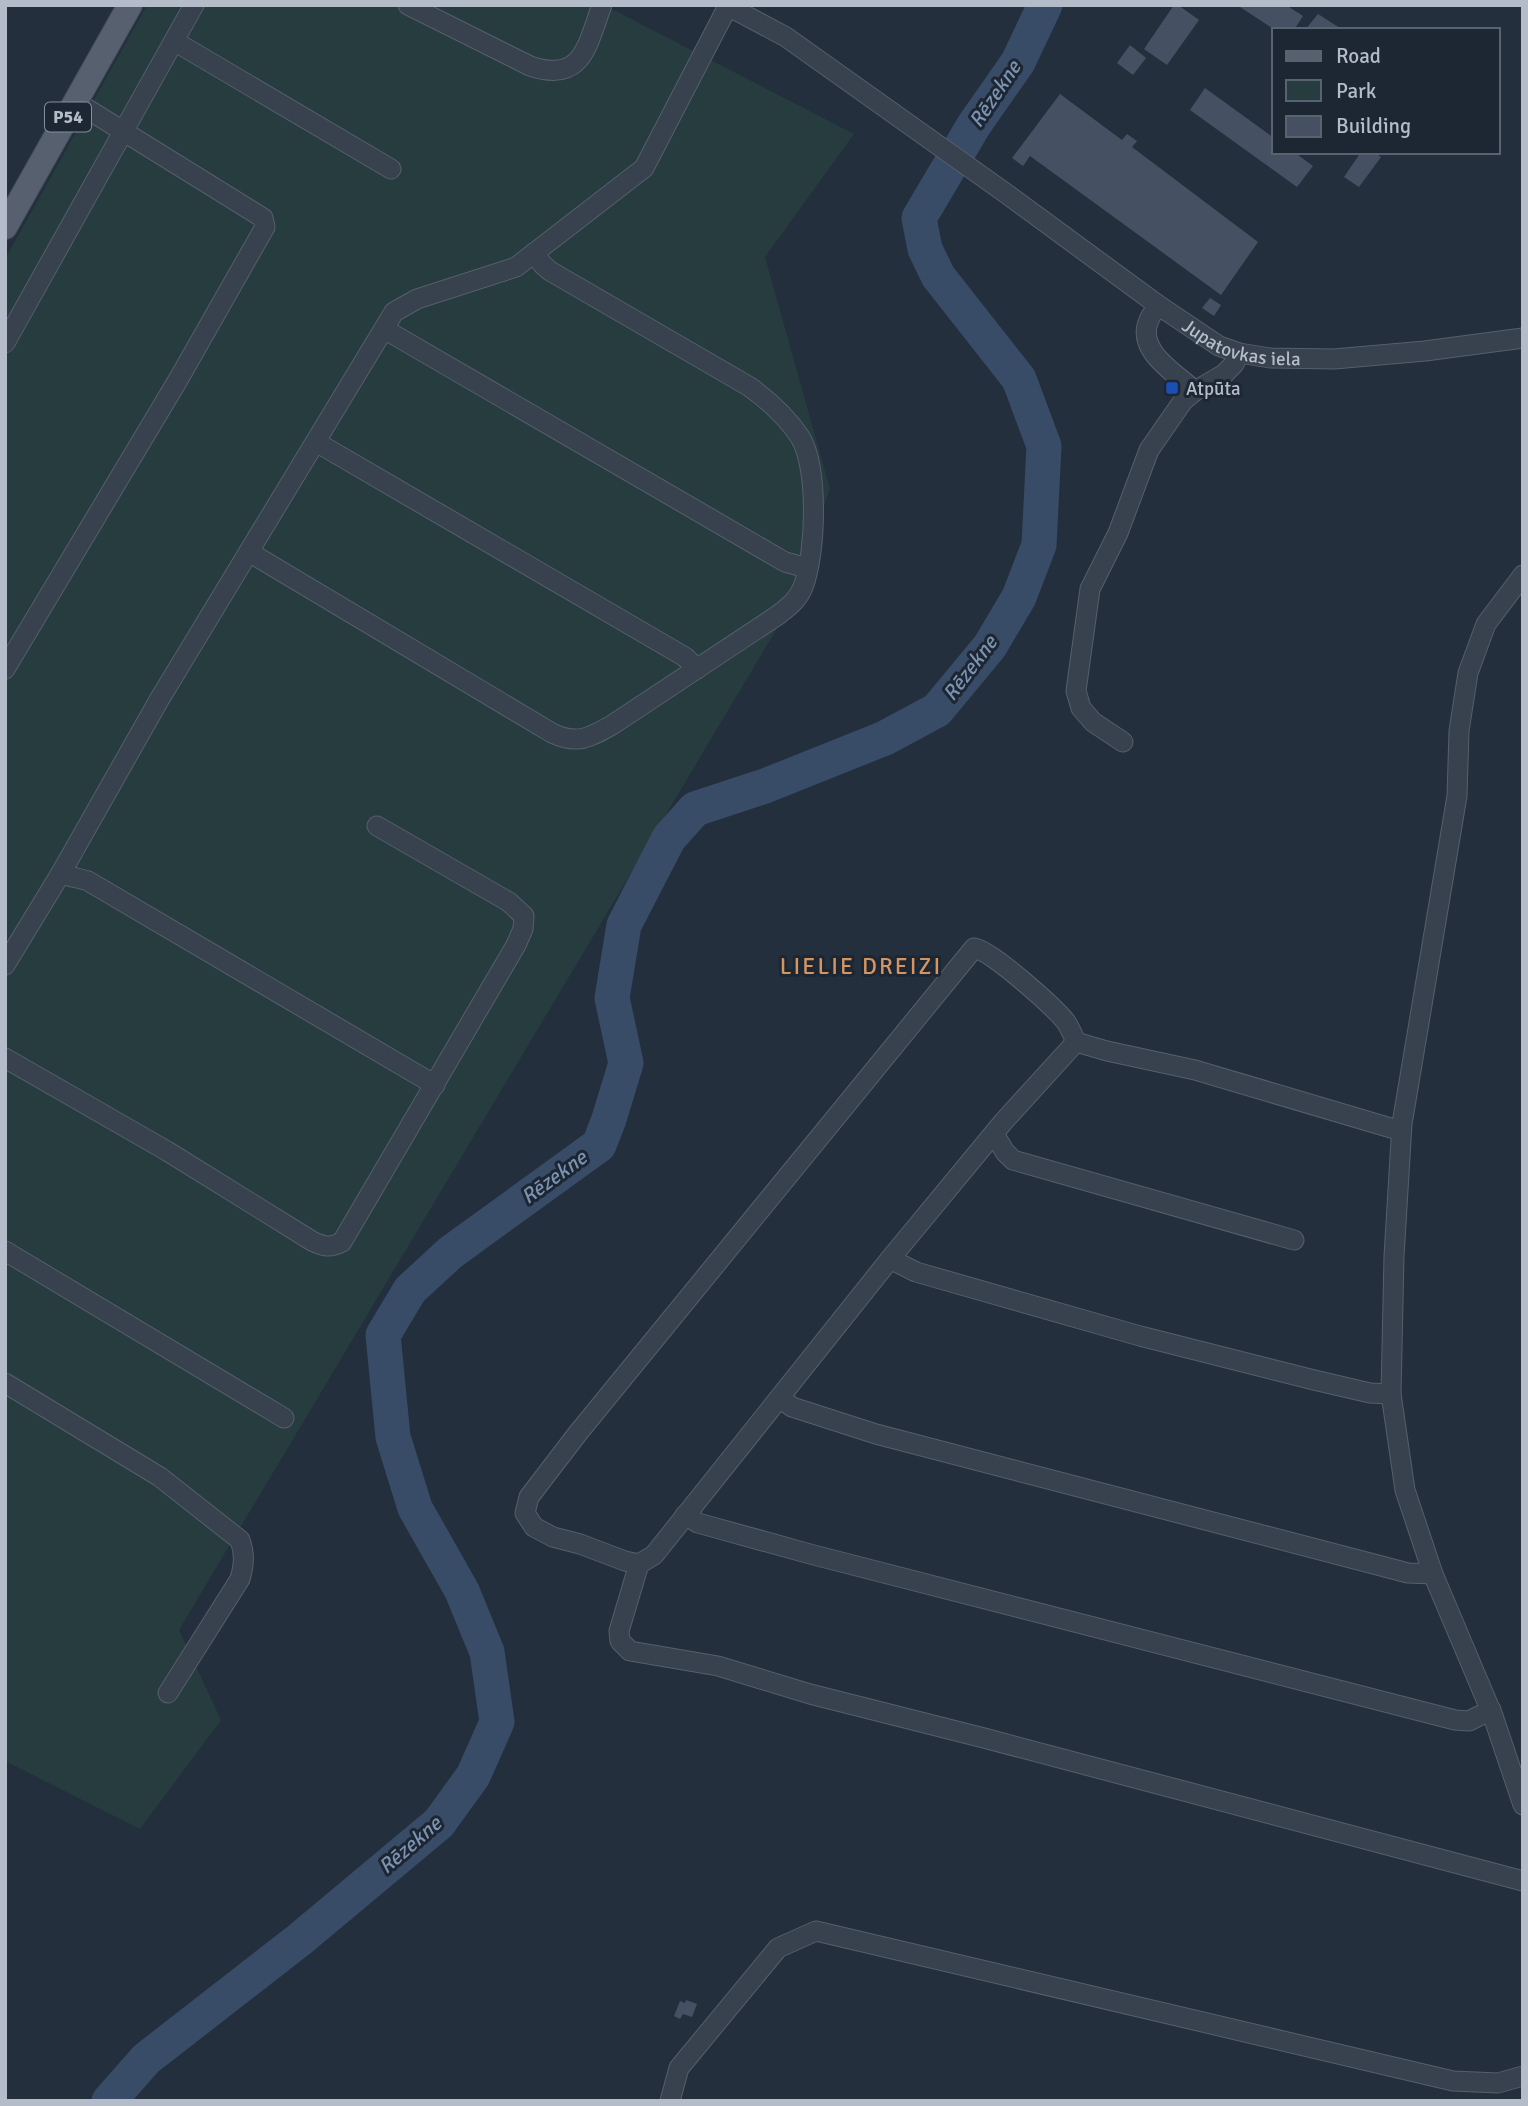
<svg xmlns="http://www.w3.org/2000/svg" width="1528" height="2106" viewBox="0 0 1528 2106" font-family="Signika,sans-serif">
<rect width="100%" height="100%" fill="#242f3e"/>
<path fill="#263c3f" d="M147,5H604L854,134L765,257L830,489L785,615L179,1630L221,1720L140,1829L5,1761V259Z"/>
<g fill="none" stroke-linecap="round" stroke-linejoin="round">
<path stroke="#394c67" stroke-width="35" d="M109,2101L146,2059L299,1940L439,1823L473,1776L497,1722L487,1652L462,1591L415,1508L393,1437L383,1335L410,1290L450,1253L599,1145L609,1119L626,1063L612,998L624,925L669,838L695,809L765,786L885,738L937,710L990,646L1019,597L1039,545L1044,446L1019,379L938,276L925,249L919,218L974,125L1018,62L1045,5"/>
</g>
<g fill="#455162">
<path d="M1174,5H1178L1199,20L1167,65L1144,49Z"/>
<path d="M1237,5H1286L1303,16L1294,30H1275Z"/>
<path d="M1318,14L1343,30H1305Z"/>
<path d="M1130,45L1146,58L1133,75L1117,63Z"/>
<path d="M1205,88L1274,138V152H1294L1313,166L1297,187L1190,110Z"/>
<path d="M1060,94L1122,140L1127,134L1137,141L1132,147L1258,242L1221,295L1030,156L1023,166L1012,158Z"/>
<path d="M1361,152H1374L1381,157L1359,187L1344,177Z"/>
<path d="M1210,298L1221,305L1214,316L1202,308Z"/>
<path d="M686,2000L697,2004L692,2017L683,2014L680,2019L674,2016L680,2001L685,2003Z"/>
</g>
<g fill="none" stroke-linecap="round" stroke-linejoin="round">
<g stroke="#565f6c" stroke-width="21">
<g id="minor">
<path d="M408,5L530,66C583,84 587,45 602,5"/>
<path id="s1" d="M726,5L786,37L1004,192L1158,305L1219,346L1239,353L1270,358L1334,359L1425,351L1523,338"/>
<path d="M174,41L391,169"/>
<path d="M1158,305C1155,310 1151,315 1149,320C1135,351 1177,374 1195,391"/>
<path d="M384,329L785,562L807,568"/>
<path d="M5,343L194,5"/>
<path d="M316,442L685,657L697,669"/>
<path d="M249,552L552,733C577,745 589,738 612,725L778,615C788,607 798,600 803,587C816,554 819,468 800,437C787,417 769,401 750,387L550,271L543,265L534,253"/>
<path d="M1523,575L1486,624L1468,673L1459,731L1457,796L1402,1124L1394,1256L1391,1394L1405,1490L1433,1574L1493,1716L1523,1805"/>
<path d="M5,669L178,380L265,227L263,218L76,102"/>
<path d="M1123,742L1093,722L1081,708L1076,691L1090,589L1118,533L1149,450L1183,401L1195,391L1224,374L1234,364L1239,353"/>
<path d="M61,873C69,877 79,878 88,881L435,1085"/>
<path d="M5,965L61,873L159,700L394,312L417,299L516,267L644,168L728,6"/>
<path d="M1076,1042C1073,1035 1070,1028 1066,1022C1055,1008 990,949 974,948L578,1433L529,1497L525,1513L534,1527L553,1537L580,1544L625,1561L639,1564L654,1555L890,1259L1004,1121L1076,1042L1107,1051L1195,1070L1401,1131"/>
<path d="M5,1058L167,1151L312,1241C324,1247 330,1248 342,1242L516,945L523,929L524,916L509,902L377,826"/>
<path d="M994,1134L1005,1152L1013,1160L1294,1240"/>
<path d="M5,1251L284,1418"/>
<path d="M890,1259L916,1272L1140,1336L1314,1380L1370,1393L1391,1394"/>
<path d="M5,1383L160,1477L240,1540C245,1554 244,1565 240,1579L168,1693"/>
<path d="M780,1398L792,1407L876,1434L1408,1573L1433,1574"/>
<path d="M685,1515L698,1523L810,1554L1455,1720L1469,1721L1491,1710"/>
<path d="M639,1564L619,1631L620,1641L630,1651L718,1666L810,1694L984,1738L1523,1881"/>
<path d="M670,2101L679,2068L778,1948L816,1931L1453,2081L1498,2083L1523,2076"/>
</g>
</g>
<g stroke="#414a57" stroke-width="26">
<path id="major" d="M5,227L130,5"/>
</g>
<use href="#minor" stroke="#38414e" stroke-width="19"/>
<use href="#major" stroke="#56606e" stroke-width="24"/>
</g>
<rect fill="#1a4fb4" stroke="#1d2633" stroke-width="2.5" x="1165" y="381" width="14" height="14" rx="3.5"/>
<g text-anchor="middle" stroke-width="6" stroke-linejoin="round" paint-order="stroke">
<rect fill="#1d2633" stroke="#878f9c" stroke-width="2" x="45" y="102.5" width="46" height="29" rx="5"/>
<g font-size="18" font-weight="bold" fill="#b4bcc9">
<text x="68" y="123">P54</text>
</g>
<g font-size="19" fill="#b4bcc9" stroke="#1d2633">
<text dy="7" stroke="none"><textPath href="#s1" startOffset="621">Jupatovkas iela</textPath></text>
</g>
<g font-size="19" fill="#b4bcc9" stroke="#1d2633" text-anchor="start">
<text x="1186" y="395">Atpūta</text>
</g>
<g font-size="21" font-style="italic" fill="#7c92b1" stroke="#1d2633">
<text transform="translate(995 94) rotate(-56)" y="7">Rēzekne</text>
<text transform="translate(970 668) rotate(-53)" y="7">Rēzekne</text>
<text transform="translate(554 1177) rotate(-36)" y="7">Rēzekne</text>
<text transform="translate(410 1845) rotate(-41)" y="7">Rēzekne</text>
</g>
<g font-size="23" letter-spacing="2" fill="#d59563" stroke="#1d2633">
<text x="861" y="974">LIELIE DREIZI</text>
</g>
</g>
<rect width="1528" height="2106" fill="none" stroke="#b4bcc9" stroke-width="14"/>
<rect x="1272" y="28" width="228" height="126" fill="#1d2633" stroke="#59626f" stroke-width="2"/>
<rect x="1286" y="51" width="35" height="10" fill="#56606e" stroke="#59626f" stroke-width="2"/>
<text x="1336" y="63" font-size="21" fill="#b4bcc9">Road</text>
<rect x="1286" y="80" width="35" height="21" fill="#263c3f" stroke="#59626f" stroke-width="2"/>
<text x="1336" y="98" font-size="21" fill="#b4bcc9">Park</text>
<rect x="1286" y="116" width="35" height="21" fill="#455162" stroke="#59626f" stroke-width="2"/>
<text x="1336" y="133" font-size="21" fill="#b4bcc9">Building</text>
</svg>
